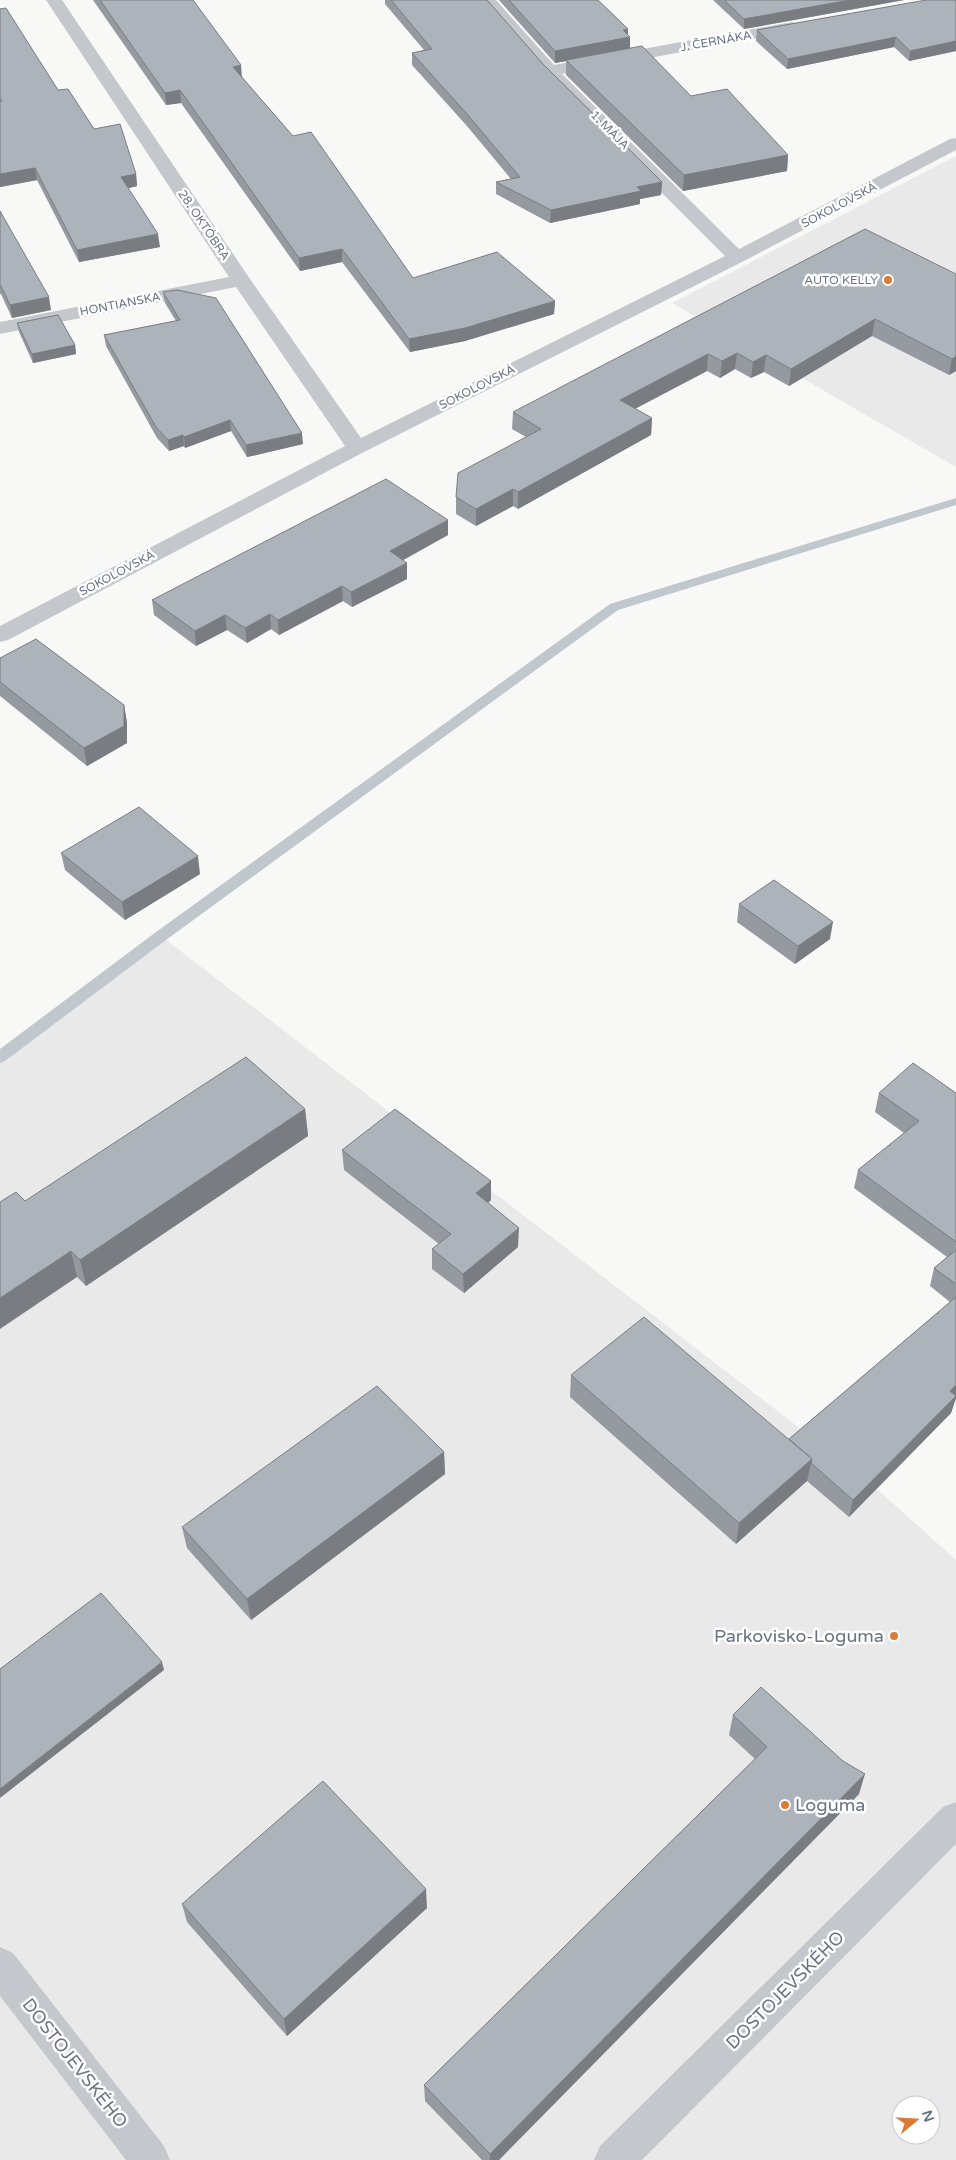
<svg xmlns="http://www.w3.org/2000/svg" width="956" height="2160" viewBox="0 0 956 2160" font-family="'Varela Round',sans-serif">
<rect width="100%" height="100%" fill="#f8f8f6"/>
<g fill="#e9e9e9" fill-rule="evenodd">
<path d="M956,156V467L672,303Z"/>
<path d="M161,936L867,1480L956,1560V2160H0V1057ZM901,2105H931V2135H901Z"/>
</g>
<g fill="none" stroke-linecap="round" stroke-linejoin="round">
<path fill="#c0c7cd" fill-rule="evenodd" d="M956,498V505L618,610L166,940L5,1061L0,1063V1049L156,932L610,604Z"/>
<g fill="#c4c7cb" fill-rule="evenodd">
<path d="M46,0H62L250,279L361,438L725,256L544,75L479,0H496L554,65L792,22L798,24L800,27L798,30L792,32L562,74L739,249L950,139L956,138V150L744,261L364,452L8,640L0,642V626L345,446L236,287L0,334V322L229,277Z"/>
<path d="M956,1802V1844L642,2160H594L600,2146L943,1807Z"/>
<path d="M0,1947L13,1953L164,2146L170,2160H126L0,1996Z"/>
</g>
</g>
<g fill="#959aa0">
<path d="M93,0H193L242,77L413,278L555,301L554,314L465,341L410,352L342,262L300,271L181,103L166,105Z"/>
<path d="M385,0H487L543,64L662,182L661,195L640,199V204L550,223L496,194V182L511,179L467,126L412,65V53L424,50L385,4Z"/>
<path d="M499,0H598L628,29V35L630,48L691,96L788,155L787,171L683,191L566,75V61L555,63Z"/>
<path d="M713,0H904L744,29Z"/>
<path d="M956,0V51L909,61L894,47L787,69L756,41L757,30Z"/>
<path d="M0,9L58,90L136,174L137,186L128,188L160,247L79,262L37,180L0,187Z"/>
<path d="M0,211L51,310L12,318L1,294H0Z"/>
<path d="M956,274V371L949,375L872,336L789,386L764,372L751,378L735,369L720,378L707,371L635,409L652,418L651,435L518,509L513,506L476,526L456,514V497L526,437L512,429L513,412Z"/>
<path d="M163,292L303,444L247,457L231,431L185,448L184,446L169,451L157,438L106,346L104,335L176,321L165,303Z"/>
<path d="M17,323L75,345L76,354L33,363L19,332Z"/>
<path d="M448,520V535L402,560L407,563V579L352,607L343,601L279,635L271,629L247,643L227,630L196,646L154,615L152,600Z"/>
<path d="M0,658L124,705L127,723V743L87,766L0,696Z"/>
<path d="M61,853L200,874L125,920L65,870Z"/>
<path d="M739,904L830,939L795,964L737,922Z"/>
<path d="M879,1093H956V1398L951,1413L849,1517L807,1481L736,1544L570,1397L571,1375L789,1439L950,1302L930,1286L934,1268L947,1257L854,1188L858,1170L904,1133L875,1112Z"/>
<path d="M305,1109L308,1136L86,1286L77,1277L25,1201Z"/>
<path d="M342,1150L491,1181V1200L488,1203L518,1247L464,1293L432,1269V1249L439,1244L344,1170Z"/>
<path d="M444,1452L445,1474L251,1620L187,1548L182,1527Z"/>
<path d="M733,1715L843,1761L859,1794L499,2160H482L425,2101L424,2085L755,1759L729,1735Z"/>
<path d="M182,1904L427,1908L287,2036L187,1922Z"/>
</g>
<g fill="#797d82">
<path d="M850,0H904L744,29V19Z"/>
<path d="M628,29V38L630,37V50L555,63V51Z"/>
<path d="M896,37L894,47L787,69L788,59Z"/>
<path d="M956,41V51L909,61L910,51Z"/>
<path d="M241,65L242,78L233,67Z"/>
<path d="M180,90L181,103L166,105L165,93Z"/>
<path d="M788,155L787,171L683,191L684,175Z"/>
<path d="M35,168L37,180L0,187V174Z"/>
<path d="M136,174L137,186L122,190L121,177Z"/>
<path d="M662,182L661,195L640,199V204L550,223L551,210L637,187Z"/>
<path d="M158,234L160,247L79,262L77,250Z"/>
<path d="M342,249V262L300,271L299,258Z"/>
<path d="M49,297L51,310L12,318L10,305Z"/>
<path d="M555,301L554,314L465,341L410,352L409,339Z"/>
<path d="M875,319L872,336L789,386L791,369Z"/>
<path d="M75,345L76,354L33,363L32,354Z"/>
<path d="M737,353L735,369L720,378L722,361Z"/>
<path d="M708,354L707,371L619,417L620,400Z"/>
<path d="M766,355L764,372L751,378L753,362Z"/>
<path d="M956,356V371L949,375L952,359Z"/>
<path d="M652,418L651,435L518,509V492Z"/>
<path d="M230,420L231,431L185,448L184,437Z"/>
<path d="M302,433L303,444L247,457L246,445Z"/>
<path d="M183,435L184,446L169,451L168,440Z"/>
<path d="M513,489V506L476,526V509Z"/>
<path d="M448,520V535L391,567L390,551Z"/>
<path d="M407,563V579L352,607L351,592Z"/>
<path d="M342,586L343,601L279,635L278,620Z"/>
<path d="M270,614L271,629L247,643L245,628Z"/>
<path d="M225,615L227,630L196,646L195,631Z"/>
<path d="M124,705L127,723V743L87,766L84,748Z"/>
<path d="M198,856L200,874L125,920L122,902Z"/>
<path d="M833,922L830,939L795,964L798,946Z"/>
<path d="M305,1109L308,1136L86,1286L80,1260Z"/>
<path d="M491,1181V1200L476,1213V1193Z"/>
<path d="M519,1228L518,1247L464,1293L463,1274Z"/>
<path d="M71,1251L77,1277L0,1329V1298Z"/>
<path d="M956,1385V1398L951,1413L849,1517L853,1500L950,1391Z"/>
<path d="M444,1452L445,1474L251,1620L247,1599Z"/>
<path d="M812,1459L807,1481L736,1544L739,1523Z"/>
<path d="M162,1662L164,1670L0,1798V1789Z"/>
<path d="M865,1774L859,1794L499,2160H490V2154Z"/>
<path d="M426,1889L427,1908L287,2036L284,2019Z"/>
</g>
<g fill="#adb3ba" stroke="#797d82">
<path d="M100,0H193L241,65L233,67L293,136L311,132L413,278L497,252L555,301L465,328L409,339L342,249L299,258L180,90L165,93Z"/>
<path d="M391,0H487L543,64L662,182L637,187L641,191L551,210L496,182L520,177L467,114L412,53L432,49Z"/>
<path d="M509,0H598L628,29L623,30L630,37L555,51Z"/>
<path d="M724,0H850L744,19Z"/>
<path d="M926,0H956V41L910,51L896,37L788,59L757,30Z"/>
<path d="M6,8L58,90L68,89L94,129L120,124L136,174L121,177L158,234L77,250L35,168L0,174V101H2L0,98V9Z"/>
<path d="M642,46L691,96L727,89L788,155L684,175L566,60Z"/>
<path d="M0,211L49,297L10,305L0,284Z"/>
<path d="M865,229L956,274V356L952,359L875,319L791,369L766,355L753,362L737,353L722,361L708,354L620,400L652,418L518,492L513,489L476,509L456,497L458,473L541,429L513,412Z"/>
<path d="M177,290L216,298L302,433L246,445L230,420L184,437L183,435L168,440L156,427L104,335L180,320L163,292Z"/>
<path d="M58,315L75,345L32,354L17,323Z"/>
<path d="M386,479L448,520L390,551L407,563L351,592L342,586L278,620L270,614L245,628L225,615L195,631L152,600Z"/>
<path d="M36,639L124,705V726L84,748L0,682V658Z"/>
<path d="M139,807L198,856L122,902L61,853Z"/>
<path d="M774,880L833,922L798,946L739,904Z"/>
<path d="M246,1057L305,1109L80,1260L71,1251L0,1298V1202L16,1192L25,1201Z"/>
<path d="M913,1063L956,1093V1242L858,1170L919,1121L879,1093Z"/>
<path d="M395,1109L491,1181L476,1193L519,1228L463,1274L432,1249L451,1234L342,1150Z"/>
<path d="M956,1250V1284L934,1268Z"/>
<path d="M956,1297V1385L950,1391L956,1396L853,1500L811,1463L812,1459L789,1439Z"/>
<path d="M644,1317L812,1459L739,1523L571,1375Z"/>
<path d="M377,1386L444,1452L247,1599L182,1527Z"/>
<path d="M101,1593L162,1662L0,1789V1669Z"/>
<path d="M761,1687L843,1761L865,1774L490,2154L424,2085L767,1747L733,1715Z"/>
<path d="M323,1781L426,1889L284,2019L182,1904Z"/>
</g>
<g fill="#da7c35" stroke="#fff" stroke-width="2">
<circle cx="888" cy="280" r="5"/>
<circle cx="894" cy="1636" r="5"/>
<circle cx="785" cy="1805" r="5"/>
</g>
<g text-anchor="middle" stroke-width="5" stroke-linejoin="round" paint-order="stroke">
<g font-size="12" fill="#697385" stroke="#fff">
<text transform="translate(716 41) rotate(-10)" y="4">J. ČERNÁKA</text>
<text transform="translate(610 130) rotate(45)" y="4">1. MÁJA</text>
<text transform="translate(839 205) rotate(-28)" y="4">SOKOLOVSKÁ</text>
<text transform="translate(204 225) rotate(56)" y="4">28. OKTÓBRA</text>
<text transform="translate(120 304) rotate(-11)" y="4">HONTIANSKA</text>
<text transform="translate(477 387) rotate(-27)" y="4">SOKOLOVSKÁ</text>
<text transform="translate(117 573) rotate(-28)" y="4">SOKOLOVSKÁ</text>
</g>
<g font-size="12" fill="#697385" stroke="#fff" text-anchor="end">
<text x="878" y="284">AUTO KELLY</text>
</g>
<g font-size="18" fill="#697385" stroke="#fff" text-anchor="end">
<text x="884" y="1642">Parkovisko-Loguma</text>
<text x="795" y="1811" text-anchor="start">Loguma</text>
</g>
<g font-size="18" fill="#697385" stroke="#fff">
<text transform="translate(785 1990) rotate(-45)" y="6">DOSTOJEVSKÉHO</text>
<text transform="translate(75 2063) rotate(52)" y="6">DOSTOJEVSKÉHO</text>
</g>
</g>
<g transform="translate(916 2120) rotate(72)"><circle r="24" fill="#ffffff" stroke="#c3c7ce"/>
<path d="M0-4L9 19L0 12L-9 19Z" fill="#da7c35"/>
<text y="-8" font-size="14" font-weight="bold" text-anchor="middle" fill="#697385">N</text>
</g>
</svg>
